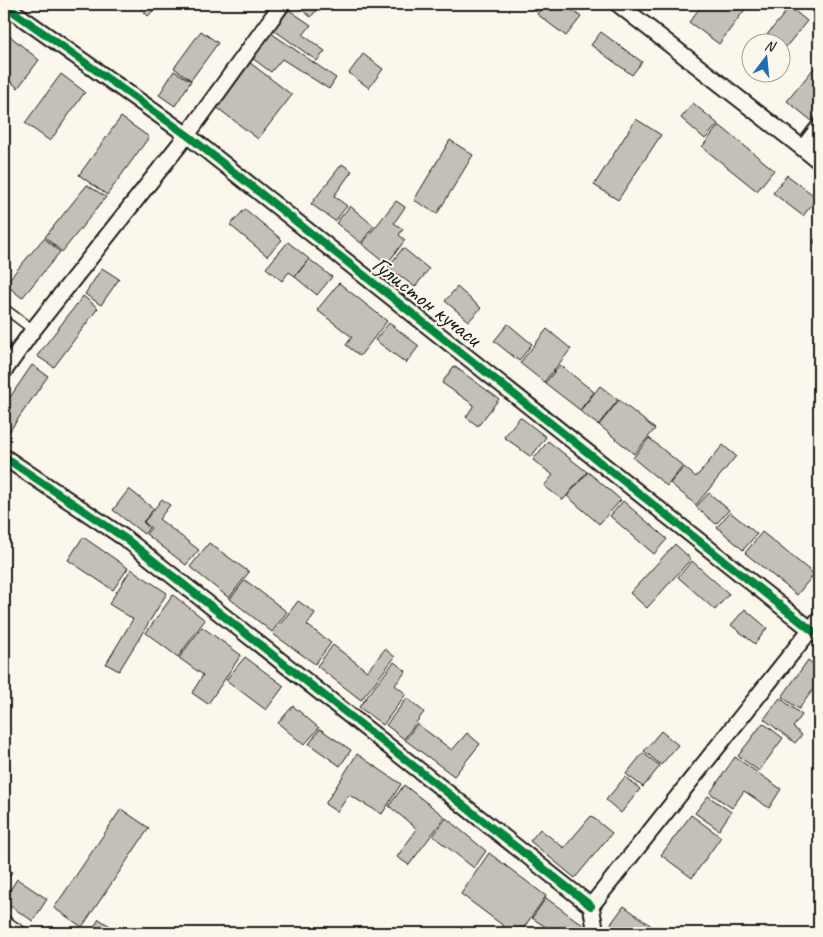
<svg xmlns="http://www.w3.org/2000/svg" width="823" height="937" viewBox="0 0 823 937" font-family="Caveat,sans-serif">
<rect width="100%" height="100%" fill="#fbf7ec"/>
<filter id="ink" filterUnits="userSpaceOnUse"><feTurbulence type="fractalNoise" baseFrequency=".02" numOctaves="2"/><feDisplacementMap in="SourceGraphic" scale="10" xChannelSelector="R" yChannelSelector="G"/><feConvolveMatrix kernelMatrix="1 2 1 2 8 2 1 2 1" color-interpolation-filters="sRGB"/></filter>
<g filter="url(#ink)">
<g fill="#c3c0b8" stroke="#1c1c1c">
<path d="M136,4H160L148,16Z"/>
<path d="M294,4H321L311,17Z"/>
<path d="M524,4H542L536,12Z"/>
<path d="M544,4H564L581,17L566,36L537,14Z"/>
<path d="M703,4H749L719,44L689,22Z"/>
<path d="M790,7L807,21L780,54V42H761Z"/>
<path d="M289,10L311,25L303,35L325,51L317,61L274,30Z"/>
<path d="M4,31L39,60L18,88L4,76Z"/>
<path d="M201,31L218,43L191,80L174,68Z"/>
<path d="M601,32L642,62L632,75L591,45Z"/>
<path d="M271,33L336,78L329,89L282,59L271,72L252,58Z"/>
<path d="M363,54L383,69L369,88L349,73Z"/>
<path d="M750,56V69L744,64Z"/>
<path d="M249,62L292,95L258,139L215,106Z"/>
<path d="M819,62V111L812,121L787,101Z"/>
<path d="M174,71L191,81L175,106L159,95Z"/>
<path d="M754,72H766L761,79Z"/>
<path d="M61,74L85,92L50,141L25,123Z"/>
<path d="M693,103L718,124L705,139L681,118Z"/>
<path d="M121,117L149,137L107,195L79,175Z"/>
<path d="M636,119L661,135L618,200L594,185Z"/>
<path d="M719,125L774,170L757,191L702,147Z"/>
<path d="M450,140L473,155L437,214L414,200Z"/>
<path d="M342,164L352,171L334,196L347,206L335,221L311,204Z"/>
<path d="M787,175L817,198L803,216L773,193Z"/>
<path d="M87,185L106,197L62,252L45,237Z"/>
<path d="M396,201L405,207L394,223L403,229L399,235L405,240L387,264L362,244Z"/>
<path d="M350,206L374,226L361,243L336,223Z"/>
<path d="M245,209L282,240L267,256L230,225Z"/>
<path d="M819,234V247L813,242Z"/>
<path d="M44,238L60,252L22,298L5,284Z"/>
<path d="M288,242L309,259L295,276L289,272L282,281L266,268Z"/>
<path d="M403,248L429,269L415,287L388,267Z"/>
<path d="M309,259L332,277L317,295L295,277Z"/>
<path d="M102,268L119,279L101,305L85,294Z"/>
<path d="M339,283L387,321L360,356L346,345L352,337L317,310Z"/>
<path d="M457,287L481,308L469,321L445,301Z"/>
<path d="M83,296L98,308L54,367L37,356Z"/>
<path d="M389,323L419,346L406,363L375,340Z"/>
<path d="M508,324L532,344L519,361L494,341Z"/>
<path d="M547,329L571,349L544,382L520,363Z"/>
<path d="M32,365L48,376L4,439V406Z"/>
<path d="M560,365L594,392L580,410L545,383Z"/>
<path d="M454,366L499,399L478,426L466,417L474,405L442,383Z"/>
<path d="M600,386L618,400L598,425L580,411Z"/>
<path d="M619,400L655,429L634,454L599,425Z"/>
<path d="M520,417L546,437L531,457L504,437Z"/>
<path d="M649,438L683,466L667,486L633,458Z"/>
<path d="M548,441L587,472L563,500L544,486L553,475L533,460Z"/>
<path d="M723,445L736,456L696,505L670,483L684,467L696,477Z"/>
<path d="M588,472L621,500L599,524L567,496Z"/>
<path d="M129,489L154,509L143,522L149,528L144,534L113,510Z"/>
<path d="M709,493L729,510L716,524L696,507Z"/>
<path d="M162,499L170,505L159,519L199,550L186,565L146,534L151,528L144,522Z"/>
<path d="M623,501L667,539L654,554L610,516Z"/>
<path d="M730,512L757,534L743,550L717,527Z"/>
<path d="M762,532L814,574L797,595L745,553Z"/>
<path d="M83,537L128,568L113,590L68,560Z"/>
<path d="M209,543L249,572L229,598L190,567Z"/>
<path d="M675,544L691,559L647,608L630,593Z"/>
<path d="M692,561L729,594L715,610L678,577Z"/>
<path d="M131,569L167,593L119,671L106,664L133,619L109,604Z"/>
<path d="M245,580L287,612L272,632L230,599Z"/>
<path d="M173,595L205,620L178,657L146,633Z"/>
<path d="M298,601L315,613L307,625L331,643L315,664L273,634Z"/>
<path d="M745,609L767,628L755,644L731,625Z"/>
<path d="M202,627L241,655L208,704L192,693L203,675L179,658Z"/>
<path d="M333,645L367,671L385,649L395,657L361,700L317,666Z"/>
<path d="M245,657L284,686L266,710L226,680Z"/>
<path d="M808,660L819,668V681L799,709L782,697Z"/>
<path d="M394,662L406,671L395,685L406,694L383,725L359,707Z"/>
<path d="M407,698L424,712L404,739L386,725Z"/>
<path d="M780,698L802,715L793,727L802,735L795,743L764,719Z"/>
<path d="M293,706L319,728L304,745L278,723Z"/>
<path d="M763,723L783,738L759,771L738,756Z"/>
<path d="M417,724L452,750L467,733L480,744L454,776L405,740Z"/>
<path d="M320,729L351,750L340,766L309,744Z"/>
<path d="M661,731L678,745L661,765L644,751Z"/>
<path d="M643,753L660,766L643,787L626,774Z"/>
<path d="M357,754L401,784L382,814L349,795L337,812L325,804Z"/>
<path d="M735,757L781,789L769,808L744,791L732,808L710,793Z"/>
<path d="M625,777L640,789L621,813L606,800Z"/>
<path d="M404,785L445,817L409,865L397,857L417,829L389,806Z"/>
<path d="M708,796L731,812L719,830L695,813Z"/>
<path d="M121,809L149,828L82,927L54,908Z"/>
<path d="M691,815L721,837L692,878L661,855Z"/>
<path d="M591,816L612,833L575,878L530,841L540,829L564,848Z"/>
<path d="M446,818L486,851L474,868L433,836Z"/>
<path d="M489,853L546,896L520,933H513L461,894Z"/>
<path d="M4,866L12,872L4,883Z"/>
<path d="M17,879L47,899L33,921L4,902V900Z"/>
<path d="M546,898L587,928L583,933H555L532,918Z"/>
<path d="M624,906L661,933H621L610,925Z"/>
<path d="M99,919L121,933H90Z"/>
</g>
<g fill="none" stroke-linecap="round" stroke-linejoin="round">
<g stroke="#1c1c1c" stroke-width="11">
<g id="lane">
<path d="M4,308L33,330"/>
<path d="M4,919L25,933"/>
</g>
</g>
<g stroke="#1c1c1c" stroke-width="19">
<g id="street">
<path d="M618,4L819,161"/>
<path d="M4,5L187,135L819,636"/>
<path d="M803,148L819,127"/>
<path d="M4,371L33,330L187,135L282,4"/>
<path d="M4,457L126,539L591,906"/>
<path d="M591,906L819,619"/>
<path d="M591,906L596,933"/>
</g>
</g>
<use href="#lane" stroke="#fbf7ec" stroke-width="8"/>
<use href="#street" stroke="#fbf7ec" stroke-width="15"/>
<g stroke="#fbf7ec" stroke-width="11">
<g id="cycleway">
<path d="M4,5L187,135L819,636"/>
<path d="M4,457L126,539L591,906"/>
</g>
</g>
<use href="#cycleway" stroke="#00873e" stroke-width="8"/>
</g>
</g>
<g text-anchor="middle" stroke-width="4" stroke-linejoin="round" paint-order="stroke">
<g font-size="24" fill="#1c1c1c" stroke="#fbf7ec">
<text transform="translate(427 301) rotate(38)" y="8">Гулистон кучаси</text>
</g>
</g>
<rect width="823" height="937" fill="none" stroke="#fbf7ec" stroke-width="20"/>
<rect x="10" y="10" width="803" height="917" fill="none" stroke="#1c1c1c" stroke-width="2" filter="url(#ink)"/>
<g transform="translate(766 58) rotate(16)"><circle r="24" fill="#fbf7ec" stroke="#a29f99"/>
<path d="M0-4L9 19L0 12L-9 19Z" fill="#1f6fb2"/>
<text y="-8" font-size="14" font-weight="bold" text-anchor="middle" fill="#1c1c1c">N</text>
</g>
</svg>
